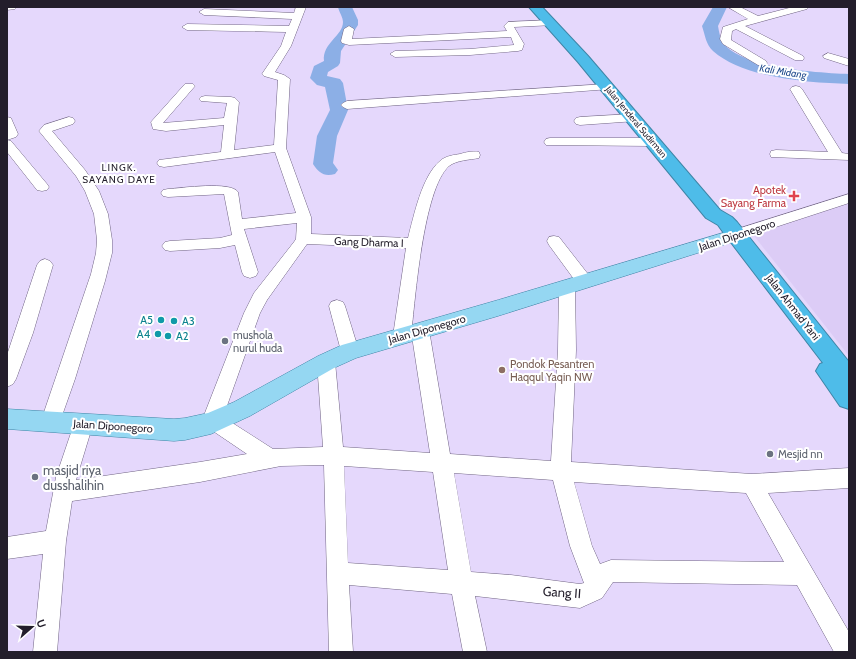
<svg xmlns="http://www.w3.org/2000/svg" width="856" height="659" viewBox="0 0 856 659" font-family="Cabin,sans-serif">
<rect width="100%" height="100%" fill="#e5d8fc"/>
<path fill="#dcccf6" d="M849,201V356L751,232Z"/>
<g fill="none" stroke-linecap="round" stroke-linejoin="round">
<g fill="#8cafe6" fill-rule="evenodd">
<path d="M338,7H352L358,20V25L341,51L340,63L338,66L328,72L327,76L340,79L343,83L348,110L337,136L333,163L338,170L335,174C324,177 319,173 313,164L317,136L330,110L325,87L317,85L310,78L314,66L324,61C322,43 343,36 343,22C343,17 339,12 338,7Z"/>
<path d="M713,7H727L718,26C719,31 720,39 724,44C743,68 819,73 849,74V84C810,83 743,78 713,51C706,45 705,35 702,26Z"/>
</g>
<g stroke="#716584" stroke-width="1">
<g id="minor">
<path d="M7,7H17L15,9L7,10Z"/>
<path d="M296,7H306L291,46L275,72L284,75L290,79L286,148L311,217V234L408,238C414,215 422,176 440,161C445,156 454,155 460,154C466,152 472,151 479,152L480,155L479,158C469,160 457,160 449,166C423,189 415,301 411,336L408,341L402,343L396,341L393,336L406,248L307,244L267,300L260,313L223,417L273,449L323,447L317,362L320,357L326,355L332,357L335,362L343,447L430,453L411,330L414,325L420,323L426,325L429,330L450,454L551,461L558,350L559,287L561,283L567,281L573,283L575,287L576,350L571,462L752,474L849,468V488L768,493L849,632V652H834L797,585L613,582L602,598L580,608L475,596L487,652H463L452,594L349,585L353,652H329L324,465L281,466L200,482L72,501L66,541L57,652H33L43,554L7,559V537L46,531L56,477L76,418L83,415L90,418L93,424L76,480L200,462L247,454L213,431L204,429L201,423L244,313L254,293L294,242L296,239L297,223L244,229L258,272L256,276L250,278L244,276L242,272L235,245L220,248L170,251L165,250L162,246L165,242L170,241L220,238L232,235L224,194L168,197L163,196L161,193L163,190L168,189C182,188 231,181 238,192L242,219L296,213L275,152L164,167L159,166L157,163L159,160L221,152L224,125L166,131L153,129L151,122L185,84H193L195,86L163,123L224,118L227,103L201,101L199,99L201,97L205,96L231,97L235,98L239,102L234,150L274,145L278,80L264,76L262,74L281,46L286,32L187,30L182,27L187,24L289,26L292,19L204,15L199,12L204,9L294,13ZM344,466L433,472L448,570L348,563ZM454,473L553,480L570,546L584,583L580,584L511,575L471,572ZM574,482L746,493L784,562L611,560L600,564L592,546Z"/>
<path d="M728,7H740L758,16L793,7H809L807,9L745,26L803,56L804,58L803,60H795L736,29L732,31L731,40L766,61L767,63L766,65H758L723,44L720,39L723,27L748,19Z"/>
<path d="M551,20L554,21L556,23L554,25L514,27L524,44L522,50L518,51L470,55L395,57L390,54L395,51L470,49L514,45L511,37L349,45L342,43L341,41L344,29L349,26L354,29L352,39L507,31L504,26L508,22Z"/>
<path d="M828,53L849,59V66L824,58L823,56Z"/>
<path d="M606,84L610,85L612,87L610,89L347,109L343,107L341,105L343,103L347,101Z"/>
<path d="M796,86L800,87L802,89L842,153L849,154V160L771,157L770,154L771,151L776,150L828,152L790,89L792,87Z"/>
<path d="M632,114L636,115L638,118L636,121L580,125L576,124L574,121L576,118L580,117Z"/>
<path d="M7,117L11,118L18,134L16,137L7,140Z"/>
<path d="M69,117L73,118L75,121L73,124L52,131L85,170L99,191L108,214L112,240V253L105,281L75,379L58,427L51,429L44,427L41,421L91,274L96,253L97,240L94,214L85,191L76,176L39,131L44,125Z"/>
<path d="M550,138H652L656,139L658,142L656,145L652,146L546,145L544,142L546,139Z"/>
<path d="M7,140L11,141L47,184L49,187L47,190L42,191L37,190L7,152Z"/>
<path d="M849,194V203L736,240L731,239L729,235L731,231Z"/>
<path d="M554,236L559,237L591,278L593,282L591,286L585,288L579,286L549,245L547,241L549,237Z"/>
<path d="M45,259L50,261L53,265L33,333L16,379L13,384L7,387V355L37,265L40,261Z"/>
<path d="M337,300L343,302L345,306L359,351L356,356L350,358L344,356L341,351L329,306L331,302Z"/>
</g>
</g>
<g stroke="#3f85a6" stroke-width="1">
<path id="major" d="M736,229L742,231L745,235L742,239L498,316L356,358L334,368L250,416L211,434L185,440L174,441L7,429V409L174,419L185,418L208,413L234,402L318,356L342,345L498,300Z"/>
</g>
<g stroke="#3f85a6" stroke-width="2">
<path id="highway" d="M529,7H542L588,56L720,210L732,217L737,222L849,362V409L840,406L816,371L820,364L823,363L723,232L718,225L706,218L578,62Z"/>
</g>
<use href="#minor" fill="#fff" fill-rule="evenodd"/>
<use href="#major" fill="#95d7f2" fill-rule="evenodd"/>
<use href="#highway" fill="#4ebce9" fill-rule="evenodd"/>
</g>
<path fill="#e0444e" stroke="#fff" stroke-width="1.5" d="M792 190h4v4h4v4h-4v4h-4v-4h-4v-4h4z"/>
<g fill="#0f9aa8" stroke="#fff" stroke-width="1.5">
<circle cx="161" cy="320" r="4"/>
<circle cx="174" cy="321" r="4"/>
<circle cx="158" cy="334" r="4"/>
<circle cx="168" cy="336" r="4"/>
</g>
<g fill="#6b7280" stroke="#fff" stroke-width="1.5">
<circle cx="225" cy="341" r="4"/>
<circle cx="770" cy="454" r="4"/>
<circle cx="35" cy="477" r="4"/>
</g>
<circle fill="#8d6e63" stroke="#fff" stroke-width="1.5" cx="502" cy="370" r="4"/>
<g text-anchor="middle" stroke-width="4" stroke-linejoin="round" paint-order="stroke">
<g font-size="9" fill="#231e2b" stroke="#fff">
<text transform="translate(636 122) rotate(50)" y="3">Jalan Jenderal Sudirman</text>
</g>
<g font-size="10" font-style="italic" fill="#1f4a8c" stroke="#fff">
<text transform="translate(783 71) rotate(9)" y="4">Kali Midang</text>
</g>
<g font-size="10" letter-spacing="1" fill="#231e2b" stroke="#fff">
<text x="119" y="171">LINGK.<tspan x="119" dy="12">SAYANG DAYE</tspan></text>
</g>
<g font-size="11" fill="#be3a42" stroke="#fff" text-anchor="end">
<text x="786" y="194">Apotek<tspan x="786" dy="13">Sayang Farma</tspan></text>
</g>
<g font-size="11" fill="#231e2b" stroke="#fff">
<text transform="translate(737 235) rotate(-18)" y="4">Jalan Diponegoro</text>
<text transform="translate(369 242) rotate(2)" y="4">Gang Dharma I</text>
<text transform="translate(793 307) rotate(52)" y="4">Jalan Ahmad Yani</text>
<text transform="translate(427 329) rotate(-16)" y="4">Jalan Diponegoro</text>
<text transform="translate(113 426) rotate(4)" y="4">Jalan Diponegoro</text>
</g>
<g font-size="11" fill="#0d838f" stroke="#fff" text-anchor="end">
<text x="153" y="324">A5</text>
<text x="182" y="325" text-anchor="start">A3</text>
<text x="150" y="338">A4</text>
<text x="176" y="340" text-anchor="start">A2</text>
</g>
<g font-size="11" fill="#5b616d" stroke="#fff" text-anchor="start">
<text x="233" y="339">mushola<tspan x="233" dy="13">nurul huda</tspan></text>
<text x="778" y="458">Mesjid nn</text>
</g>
<g font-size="11" fill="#785e54" stroke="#fff" text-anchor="start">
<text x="510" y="368">Pondok Pesantren<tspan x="510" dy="13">Haqqul Yaqin NW</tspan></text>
</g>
<g font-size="13" fill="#5b616d" stroke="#fff" text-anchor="start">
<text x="43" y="475">masjid riya<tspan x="43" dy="15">dusshalihin</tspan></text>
</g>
<g font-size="13" fill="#231e2b" stroke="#fff">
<text transform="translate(562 592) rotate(4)" y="5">Gang II</text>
</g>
</g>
<rect width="856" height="659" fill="none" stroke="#231e2b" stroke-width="16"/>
<g transform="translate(32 627) rotate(70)" stroke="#ffffff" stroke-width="3" paint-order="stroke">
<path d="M0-3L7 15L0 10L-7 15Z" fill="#231e2b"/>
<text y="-6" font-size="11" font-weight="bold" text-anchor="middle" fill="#231e2b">U</text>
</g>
</svg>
